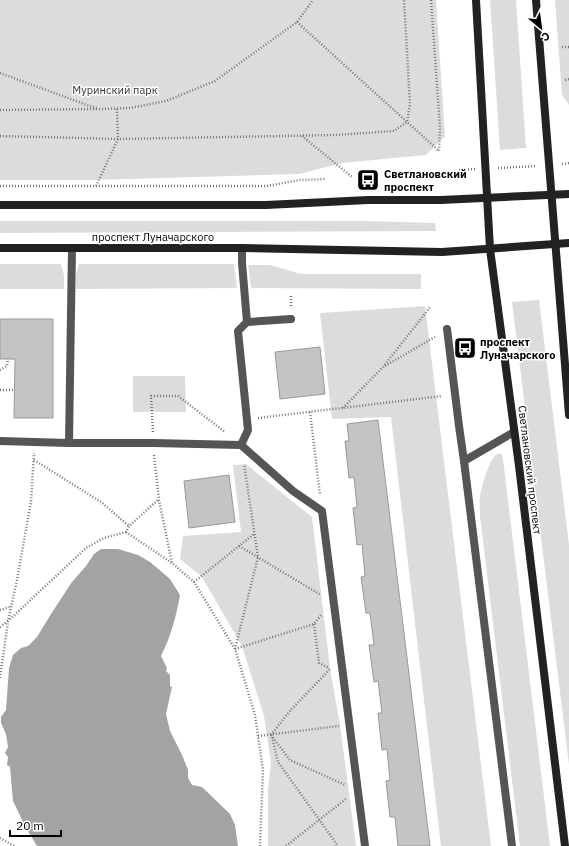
<svg xmlns="http://www.w3.org/2000/svg" width="569" height="846" viewBox="0 0 569 846" font-family="'IBM Plex Sans',sans-serif">
<rect width="100%" height="100%" fill="#fff"/>
<g fill="#dcdcdc">
<path d="M0,0H436L445,136L426,155L342,163L299,174L94,180H0Z"/>
<path d="M490,0H516L526,148L500,150Z"/>
<path d="M555,0H569V105L562,95Z"/>
<path d="M0,221H364L435,223L436,231L0,233Z"/>
<path d="M0,264H61L64,275V289H0Z"/>
<path d="M79,264H234L237,288L76,289V274Z"/>
<path d="M248,265H270L301,274H421V289L251,288Z"/>
<path d="M539,300L569,545V765L512,302Z"/>
<path d="M425,306L491,846H441L391,417L332,419L320,313Z"/>
<path d="M133,376H185L186,412H133Z"/>
<path d="M499,453L502,455L503,459L550,846H520L480,516C480,509 479,503 480,496C482,486 489,457 499,453Z"/>
<path d="M246,464L312,517L330,668L340,725L356,846H268V790L271,763L264,716L242,646L202,577L180,559L183,536L241,532L233,465Z"/>
</g>
<path fill="#a3a3a3" d="M101,549H118L138,555L150,562L170,579L180,595C176,617 171,636 161,656L167,668L166,671L170,675V686L172,687L166,714L170,731L182,755L188,770V778L192,785L202,787L230,814L235,825L238,846H37L26,828L13,801L10,767L7,765L8,757L5,753L8,747L6,734L1,723V717L6,710L9,668L13,655L21,648L28,646L37,637L51,614L72,582L86,566L94,554Z"/>
<g fill="#c4c4c4" stroke="#999">
<path d="M0,319H53V418H14L15,359H0Z"/>
<path d="M320,347L325,394L280,399L275,352Z"/>
<path d="M378,420L403,625L430,846H398L395,817H390L386,781L390,780L387,749L382,750L378,713H382L378,681L374,682L369,645H374L370,613H366L361,577L365,576L362,544L357,545L355,526L353,508L357,507L354,477L349,478L345,441H349L347,424Z"/>
<path d="M229,475L235,522L189,528L184,481Z"/>
</g>
<g fill="none" stroke-linecap="round" stroke-linejoin="round">
<g stroke="#777" stroke-width="2.5" stroke-dasharray="1 2" stroke-linecap="butt">
<path d="M431,0L440,128L439,151"/>
<path d="M297,22L439,151"/>
<path d="M562,47H569"/>
<path d="M0,73L98,109"/>
<path d="M565,80L569,79"/>
<path d="M0,110L100,109L130,108L166,101L215,81L297,22L313,0"/>
<path d="M0,136L118,139L336,135L394,131L407,122L410,104L404,0"/>
<path d="M302,136L352,177"/>
<path d="M562,164L569,163"/>
<path d="M498,168L537,166"/>
<path d="M459,170L475,169"/>
<path d="M0,186H267L300,180L326,179"/>
<path d="M96,186L118,139L117,109"/>
<path d="M291,296V307"/>
<path d="M385,366L435,337"/>
<path d="M0,370L7,366L8,359"/>
<path d="M0,390H14"/>
<path d="M343,408L383,367L431,306"/>
<path d="M310,412L320,495"/>
<path d="M258,418L442,396"/>
<path d="M153,432L151,396H178L225,432"/>
<path d="M154,455L159,500L172,563"/>
<path d="M34,460L101,502L129,526"/>
<path d="M126,532L172,563L194,582L235,649L255,715L263,770L260,846"/>
<path d="M239,546L321,595"/>
<path d="M194,582L254,534"/>
<path d="M0,610L10,607"/>
<path d="M314,624L319,663L329,668"/>
<path d="M0,627L8,621L17,580L31,501L34,453"/>
<path d="M235,649L258,557L244,464"/>
<path d="M235,649L314,624L322,614"/>
<path d="M0,678L8,621L86,548L104,538L126,532L129,526L158,500"/>
<path d="M271,735L290,760L345,785"/>
<path d="M271,735L289,712L330,669"/>
<path d="M258,736L339,726"/>
<path d="M272,737L278,762L338,846"/>
<path d="M0,838L14,846"/>
<path d="M286,846L347,798"/>
</g>
<g stroke="#555" stroke-width="8">
<path d="M242,248V263L247,322"/>
<path d="M447,329L459,426L464,461"/>
<path d="M0,441L69,443L72,248"/>
<path d="M69,443H153L241,445L248,430L238,331L247,322L291,319"/>
<path d="M241,445L293,491L322,511L365,846"/>
</g>
<path stroke="#555" stroke-width="8" d="M512,846L464,461L514,432"/>
<g stroke="#222" stroke-width="8">
<path d="M476,0L490,249L519,466L565,846"/>
<path d="M536,0L569,415"/>
<path d="M0,205H266L368,200H441L569,194"/>
<path d="M0,248H242L442,252L569,243"/>
</g>
</g>
<defs>
<g id="bus-square" transform="scale(1.15)"><rect x="-9" y="-9" width="18" height="18" rx="4" fill="#000" stroke="#fff"/><path d="M-5-6H5V4H4V6H2V4H-2V6H-4V4H-5ZM-3.5-4V0h7V-4ZM-3.5 1.2v1.5H-2V1.2ZM2 1.2v1.5H3.5V1.2Z" fill="#fff"/></g>
</defs>
<g fill-rule="evenodd">
<use href="#bus-square" x="368" y="180"/>
<use href="#bus-square" x="465" y="348"/>
</g>
<g text-anchor="middle" stroke-width="3" stroke-linejoin="round" paint-order="stroke">
<g font-size="11" fill="#333" stroke="#fff">
<text x="115" y="94">Муринский парк</text>
</g>
<g font-size="11" font-weight="bold" fill="#000" stroke="#fff" text-anchor="start">
<text x="384" y="178">Светлановский<tspan x="384" dy="13">проспект</tspan></text>
<text x="480" y="346">проспект<tspan x="480" dy="13">Луначарского</tspan></text>
</g>
<g font-size="11" fill="#000" stroke="#fff">
<text x="153" y="241">проспект Луначарского</text>
<text transform="translate(530 470) rotate(83)" y="4">Светлановский проспект</text>
</g>
</g>
<g transform="translate(541 28) rotate(151)" stroke="#ffffff" stroke-width="3" paint-order="stroke">
<path d="M0-3L7 15L0 10L-7 15Z" fill="#000000"/>
<text y="-6" font-size="11" font-weight="bold" text-anchor="middle" fill="#000000">С</text>
</g>
<path d="M10 830v6h51v-6" fill="none" stroke="#000000" stroke-width="2"/>
<text x="16" y="830" font-size="12" fill="#000000" stroke="#ffffff" stroke-width="3" paint-order="stroke">20 m</text>
</svg>
